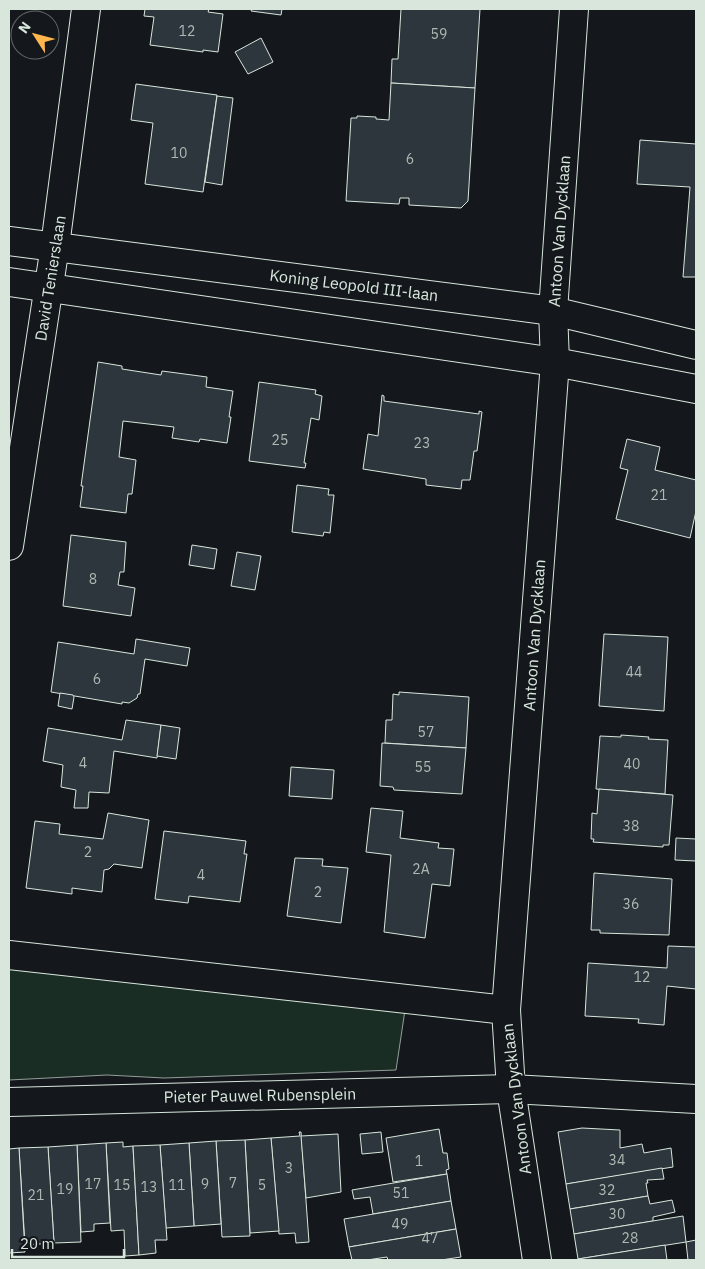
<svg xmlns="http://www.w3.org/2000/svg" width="705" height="1269" viewBox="0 0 705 1269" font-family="'IBM Plex Sans',sans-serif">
<rect width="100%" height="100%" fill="#14181c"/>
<path fill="#1a2d24" stroke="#939e99" d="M9,965L405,1010L396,1070L164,1078L107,1075L9,1080Z"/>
<g fill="#2c363c" stroke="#d8e6dc">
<path d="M145,9H209L208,12L223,14L218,52L203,50V52L150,45L154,17L144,16Z"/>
<path d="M252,9H282L281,15L251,11Z"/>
<path d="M401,9H480L475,88L391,83L392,59H398Z"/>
<path d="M261,38L273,62L248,74L235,52Z"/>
<path d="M391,83L475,88L468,201L461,208L409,205V198H400L399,204L346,201L351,118H357V116L376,117V119L389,120Z"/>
<path d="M136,84L217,95L203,192L145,184L153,123L131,120Z"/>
<path d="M217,96L233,98L222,185L205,182Z"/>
<path d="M640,140L696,144V277H683L690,187L637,184Z"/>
<path d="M98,362L122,366V369L161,375L162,371L207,377L206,387L233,391L229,417H231L227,443L200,439L199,442L172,438L174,427L123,421L119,457L136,460L132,494H128L126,513L80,507L83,486H81Z"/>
<path d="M259,382L316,390L315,394L322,396L319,420L311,418L304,463H306L305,468L249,461Z"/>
<path d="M382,395L384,396V401L479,414V411L482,412L477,451H474L470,480H462L461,489L426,485V479L363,469L368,434L378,436Z"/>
<path d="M627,439L660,447L655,470L696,480V511L690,538L616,519L628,470L620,468Z"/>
<path d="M297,485L329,489L328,495H334L330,533L324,532L323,536L292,532Z"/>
<path d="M71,535L126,542L124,572H120L118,585L135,588L131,616L63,606Z"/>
<path d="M192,545L217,549L214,569L189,565Z"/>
<path d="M237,552L261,556L255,590L231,586Z"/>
<path d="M604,634L668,637L664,711L599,706Z"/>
<path d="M136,639L190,648L187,666L145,659L140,694H138L137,698L129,703L122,702V704L51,692L58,642L134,654Z"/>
<path d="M399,692L469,697L466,748L385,743L386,720H392L393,694L399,695Z"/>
<path d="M60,693L73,695L74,697L72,709L58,706Z"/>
<path d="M126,720L161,725L157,758L114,751L109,793L89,792L88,808H74L76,790L61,787L63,765L43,761L48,728L122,740Z"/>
<path d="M161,725L180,728L176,759L157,756Z"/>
<path d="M621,735L649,737L648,739L668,740L665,794L596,789L600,736L621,737Z"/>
<path d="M382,743L466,748L462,794L394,790L393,787L380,786Z"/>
<path d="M291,767L334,770L332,799L289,796Z"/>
<path d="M599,789L673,795L669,845H663V847L593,842L594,839H591L592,813L597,814Z"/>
<path d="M371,808L403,811L400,838L439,843L438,848L454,849L450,886L432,884L425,938L384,932L391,855L366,852Z"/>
<path d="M108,813L149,820L142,868L114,864L109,869L104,870L102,892L72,888V894L26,888L35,821L60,824L59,834L103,839Z"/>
<path d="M164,831L246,841L244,854H247L240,902L189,896L188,903L155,899Z"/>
<path d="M676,838L696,839V861L675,860Z"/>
<path d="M295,858L323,859L322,866L348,868L341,923L287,916Z"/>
<path d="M594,873L672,879L669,935L600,933V930H591Z"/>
<path d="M668,946L696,947V989L667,986L664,1025L638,1023L639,1019L585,1016L588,963L667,968Z"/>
<path d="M582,1128L620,1130V1148L642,1144L644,1153L671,1148L673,1167L566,1184L558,1132Z"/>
<path d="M439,1129L443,1153H447L449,1169L446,1170L447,1174L393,1182L386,1138Z"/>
<path d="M299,1132H301L309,1242L296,1243L295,1233L279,1234L271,1138L300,1136Z"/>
<path d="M381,1132L383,1152L362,1154L360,1134Z"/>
<path d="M338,1134L341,1192L306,1198L301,1136Z"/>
<path d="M271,1138L279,1231L250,1233L245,1140Z"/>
<path d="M245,1140L250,1236L222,1237L216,1141Z"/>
<path d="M216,1141L221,1224L194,1226L189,1143Z"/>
<path d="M123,1142V1147L133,1146L139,1255L125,1256L124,1230L111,1231L106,1143Z"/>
<path d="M106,1143L110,1223L94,1224V1231L81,1232L77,1145Z"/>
<path d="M189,1143L194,1226L166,1228L160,1145Z"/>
<path d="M77,1145L81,1242L54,1243L48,1147Z"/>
<path d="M160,1145L167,1240H155L156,1253L139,1255L133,1146Z"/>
<path d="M48,1147L54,1243L25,1245L19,1148Z"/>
<path d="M19,1148L25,1252L9,1253V1149Z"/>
<path d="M662,1168L664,1179L647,1180L648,1183H646L648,1196L570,1209L566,1184Z"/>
<path d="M447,1174L451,1201L373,1214L370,1197L354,1199L352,1190Z"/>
<path d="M648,1196L650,1204L672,1200L675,1212L653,1217V1221L574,1234L570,1209Z"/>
<path d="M451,1201L456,1229L349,1247L344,1219Z"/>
<path d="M683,1216L686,1242L578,1259L574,1234Z"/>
<path d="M456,1229L461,1257L441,1260H388L387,1257L367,1260H352L349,1247Z"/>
<path d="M696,1240V1260H688L686,1242Z"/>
<path d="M665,1245L667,1260H578V1259Z"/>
</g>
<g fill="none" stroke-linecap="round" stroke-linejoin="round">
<g stroke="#d8e6dc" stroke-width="30">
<g id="minor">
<path d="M9,241L553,311L696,345"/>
<path d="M9,282L555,362L696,389"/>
<path d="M9,546L55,246L86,9"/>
<path d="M9,955L506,1010"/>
<path d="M9,1102L511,1089L696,1099"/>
<path d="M537,1260L511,1089L506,1010L555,362L553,311L574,9"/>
</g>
</g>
<use href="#minor" stroke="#14181c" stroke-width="28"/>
</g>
<g text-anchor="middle" stroke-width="4" stroke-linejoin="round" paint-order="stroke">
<g font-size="14" fill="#adbab4">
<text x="187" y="36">12</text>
<text x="439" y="39">59</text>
<text x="179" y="158">10</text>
<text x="410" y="164">6</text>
<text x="280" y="445">25</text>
<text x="422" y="448">23</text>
<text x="659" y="500">21</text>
<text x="93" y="584">8</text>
<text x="634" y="677">44</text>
<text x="97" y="684">6</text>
<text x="426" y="737">57</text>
<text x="83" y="768">4</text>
<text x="632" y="769">40</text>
<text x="423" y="772">55</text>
<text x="631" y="831">38</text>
<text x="88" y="857">2</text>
<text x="421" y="874">2A</text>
<text x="201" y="880">4</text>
<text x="318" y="897">2</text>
<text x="631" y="909">36</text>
<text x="642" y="982">12</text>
<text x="617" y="1165">34</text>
<text x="419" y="1166">1</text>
<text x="289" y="1173">3</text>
<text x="233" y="1188">7</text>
<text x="93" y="1189">17</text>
<text x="205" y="1189">9</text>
<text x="122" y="1190">15</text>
<text x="177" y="1190">11</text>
<text x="262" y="1190">5</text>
<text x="149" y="1192">13</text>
<text x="65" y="1194">19</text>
<text x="607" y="1195">32</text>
<text x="401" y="1198">51</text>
<text x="36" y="1200">21</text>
<text x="617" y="1219">30</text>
<text x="400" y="1229">49</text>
<text x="430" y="1243">47</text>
<text x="630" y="1243">28</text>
</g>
<g font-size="16" fill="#d8e6dc" stroke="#14181c">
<text transform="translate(559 231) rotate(-86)" y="6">Antoon Van Dycklaan</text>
<text transform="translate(50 278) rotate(-81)" y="6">David Tenierslaan</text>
<text transform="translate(354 285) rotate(7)" y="6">Koning Leopold III-laan</text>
<text transform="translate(534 635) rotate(-86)" y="6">Antoon Van Dycklaan</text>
<text transform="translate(260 1095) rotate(-1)" y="6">Pieter Pauwel Rubensplein</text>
<text transform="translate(516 1099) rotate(-97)" y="6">Antoon Van Dycklaan</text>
</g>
</g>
<rect width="705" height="1269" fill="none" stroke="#d8e6dc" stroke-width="20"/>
<g transform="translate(35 35) rotate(306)"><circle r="24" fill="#14181c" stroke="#626a69"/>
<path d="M0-4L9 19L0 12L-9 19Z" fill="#ffb74d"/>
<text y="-8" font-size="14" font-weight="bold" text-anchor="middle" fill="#d8e6dc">N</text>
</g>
<path d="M12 1249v8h112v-8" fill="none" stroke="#d8e6dc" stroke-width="2.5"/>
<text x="20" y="1249" font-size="15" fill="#d8e6dc" stroke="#14181c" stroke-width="4" paint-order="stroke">20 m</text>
</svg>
